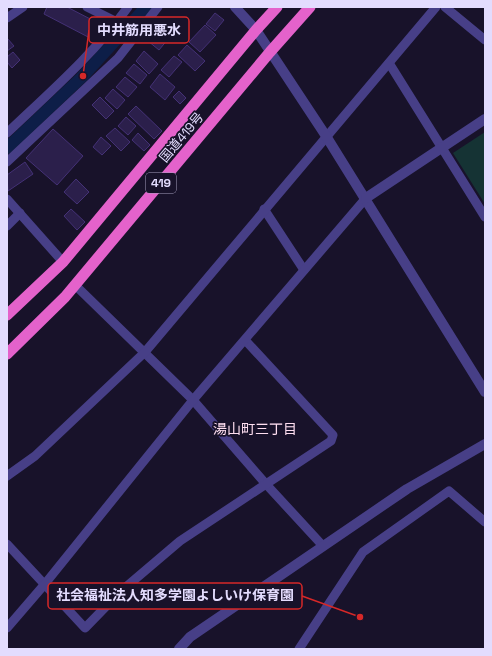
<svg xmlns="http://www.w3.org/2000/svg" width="492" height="656" viewBox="0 0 492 656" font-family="'Space Grotesk','Noto Sans JP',sans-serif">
<rect width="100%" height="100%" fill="#18122a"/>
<path fill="#153334" d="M485,132V204L453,153Z"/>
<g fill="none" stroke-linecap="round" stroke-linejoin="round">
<path stroke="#0d1e48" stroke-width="12" d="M7,148L83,76L146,7"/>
</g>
<g fill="#2b1f4b" stroke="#443176">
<path d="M47,7H67L98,23L90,38L44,14Z"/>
<path d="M215,13L224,20L215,31L206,24Z"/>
<path d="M162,24L173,33L159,50L148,41Z"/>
<path d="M205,25L216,35L200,52L189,42Z"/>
<path d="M7,38L14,46L7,51Z"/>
<path d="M187,45L205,61L195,71L178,55Z"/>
<path d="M144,51L158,64L149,74L136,61Z"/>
<path d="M13,52L20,60L12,68L7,62V57Z"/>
<path d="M174,56L182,62L169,77L161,70Z"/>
<path d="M134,64L147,75L140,84L126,73Z"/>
<path d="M160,74L175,87L165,100L150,87Z"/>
<path d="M125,77L137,87L128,97L116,87Z"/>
<path d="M113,89L125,100L117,109L105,98Z"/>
<path d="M179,91L186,98L180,104L173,97Z"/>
<path d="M100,97L114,111L106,119L92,105Z"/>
<path d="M136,106L162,131L154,139L128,114Z"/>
<path d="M126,117L136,126L128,135L118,126Z"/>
<path d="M115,128L130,142L121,151L106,136Z"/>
<path d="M53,129L83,156L57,185L26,158Z"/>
<path d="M138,133L150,145L144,151L132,140Z"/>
<path d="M101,137L111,146L102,155L93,147Z"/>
<path d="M25,162L33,174L8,191L7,175Z"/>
<path d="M76,179L89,192L77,204L64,192Z"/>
<path d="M71,209L85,222L77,230L64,216Z"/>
</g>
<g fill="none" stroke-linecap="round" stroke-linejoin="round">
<g stroke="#473f87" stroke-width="9">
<path d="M87,7L117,22"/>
<path d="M445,7L485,40"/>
<path d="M7,18L23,7"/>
<path d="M389,63L485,217"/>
<path d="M7,133C49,93 94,54 128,7"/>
<path d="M7,162L118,58L158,7"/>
<path d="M7,199L63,262"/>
<path d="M264,209L304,270"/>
<path d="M7,226L20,213"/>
<path d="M75,285L193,400L265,483L323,546"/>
<path d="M7,476L35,456L145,352L436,7"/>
<path d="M7,544L85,628L120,592L180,541L331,441L333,435L245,340"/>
<path d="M7,628L44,585L193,400L366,198"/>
<path d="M299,649L363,552L449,491L485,522"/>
</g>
<g stroke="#473f87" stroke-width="10">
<path d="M235,7L256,30L326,136L485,392"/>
<path d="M366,198L485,119"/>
<path d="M179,649L190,637L407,489L485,444"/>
</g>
<g stroke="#e462cb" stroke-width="11">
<path d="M7,315L63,262L256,30L277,7"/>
<path d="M7,354L65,297L270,52L310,7"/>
</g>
</g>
<g text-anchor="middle" stroke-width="3.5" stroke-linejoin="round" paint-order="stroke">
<rect fill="#18122a" stroke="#a69fbe" stroke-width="1" x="146" y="173" width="30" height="20" rx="3"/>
<g font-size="12" font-weight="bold" fill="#e3dcfe">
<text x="161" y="187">419</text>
</g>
<g font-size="13" fill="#e3dcfe" stroke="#18122a">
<text transform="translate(181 137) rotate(-50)" y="5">国道419号</text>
</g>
<g font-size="14" fill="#fedef0" stroke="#18122a">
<text x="255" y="434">湯山町三丁目</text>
</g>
</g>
<path fill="none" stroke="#d62828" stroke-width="1.5" d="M83 76L89 30M360 617L302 596"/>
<g fill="#d62828" stroke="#18122a" stroke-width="1.5">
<circle cx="83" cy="76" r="4"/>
<circle cx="360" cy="617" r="4"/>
</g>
<g fill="#18122a" stroke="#d62828" stroke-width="1.5">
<rect x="89" y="17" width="100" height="26" rx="4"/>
<rect x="48" y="583" width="254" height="26" rx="4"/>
</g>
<g font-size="14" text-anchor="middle" font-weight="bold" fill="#e3dcfe">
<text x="139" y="35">中井筋用悪水</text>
<text x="175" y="600">社会福祉法人知多学園よしいけ保育園</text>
</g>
<rect width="492" height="656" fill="none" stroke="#e3dcfe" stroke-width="16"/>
</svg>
